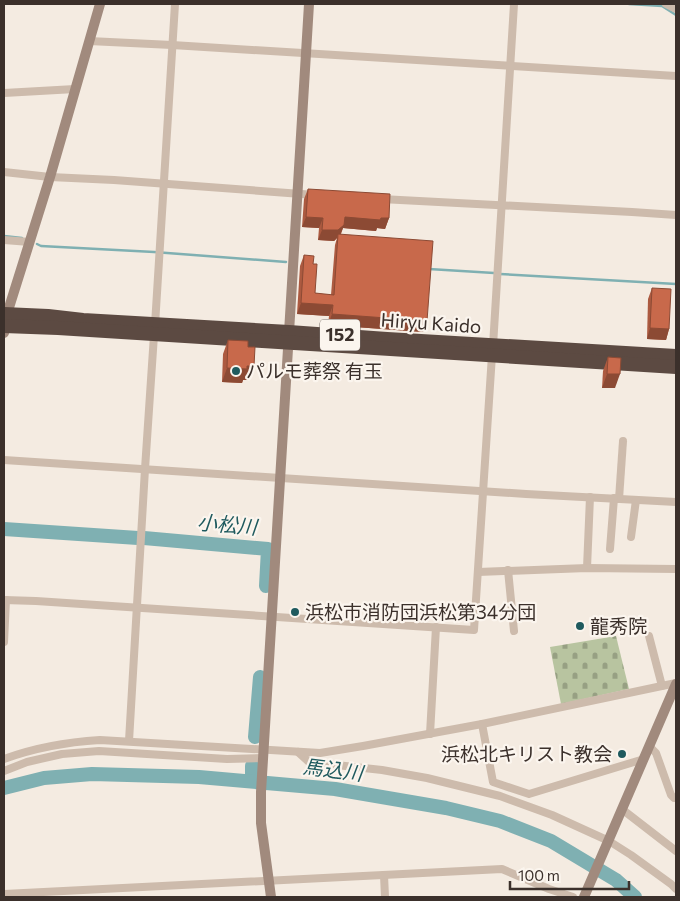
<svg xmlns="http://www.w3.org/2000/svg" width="680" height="901" viewBox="0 0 680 901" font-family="Commissioner,'Noto Sans JP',sans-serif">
<defs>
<pattern id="cemetery-stones" width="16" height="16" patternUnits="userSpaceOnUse" patternTransform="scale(1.25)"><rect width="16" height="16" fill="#b8c4a0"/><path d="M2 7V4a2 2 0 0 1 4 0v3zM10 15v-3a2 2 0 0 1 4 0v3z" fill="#97a083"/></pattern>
</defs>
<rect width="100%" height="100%" fill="#f4ebe1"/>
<path fill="url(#cemetery-stones)" d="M616,636L629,689L561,704L550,647Z"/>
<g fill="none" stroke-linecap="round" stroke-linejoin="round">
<g stroke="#7fb0b2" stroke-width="2.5">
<path d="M629,4L662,6L676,15"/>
<path d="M4,236L22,238"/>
<path d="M37,244L41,246L154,252L286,262"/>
<path d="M429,269L494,273"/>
<path d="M500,274L676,284"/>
</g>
<g stroke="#7fb0b2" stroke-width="14">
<path d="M4,529L138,538"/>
<path d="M144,538L268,549L266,586"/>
<path d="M255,737L260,677"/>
<path d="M252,781V766"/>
<path d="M4,788L44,778L92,774L199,777L335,789L446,808L500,821L551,841L616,880L635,897"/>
</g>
<g stroke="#cdbbac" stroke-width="8">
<path d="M666,4L676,9"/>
<path d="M89,41L172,45L676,76"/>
<path d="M4,93L75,89"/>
<path d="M4,172L50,177L114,180L315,195"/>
<path d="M381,199L632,212L676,215"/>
<path d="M4,240L30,242"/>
<path d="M155,325L175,4"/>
<path d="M493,346L514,4"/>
<path d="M4,460L526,494L676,502"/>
<path d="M619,499L623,441"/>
<path d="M631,537L636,500"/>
<path d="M610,549L614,498"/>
<path d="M587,568L590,497"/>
<path d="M508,570L514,631"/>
<path d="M478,572L587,568L676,569"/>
<path d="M4,600L36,601L474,630L492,355"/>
<path d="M649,636L662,686"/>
<path d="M4,642L6,600"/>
<path d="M482,724L493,782L529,794L644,759"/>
<path d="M430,734L436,627"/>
<path d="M129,741L145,469L154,335"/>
<path d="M650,747L656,753L671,795L674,798H676"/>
<path d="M298,752L309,762L382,770L427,778L500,796L552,815L609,841L631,855L671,884L676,889"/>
<path d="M4,759C34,748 67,742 100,740L320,753L363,746L482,724L676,683"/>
<path d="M4,771L27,762L62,754L99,751L227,759L263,758"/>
<path d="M623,810L676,851"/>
<path d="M384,875L385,897"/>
<path d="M4,894L502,869L549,889L573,897"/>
</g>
<g stroke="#a18a7d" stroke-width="10">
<path d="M4,333L6,326L7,314L50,177L100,4"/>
<path d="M271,897L261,823V792L309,4"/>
<path d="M584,897L676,684"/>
</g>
<g stroke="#5c4a42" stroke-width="14">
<path d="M4,314L48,316L83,320L289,332L387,339L676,356"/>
<path d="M4,326L58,328L676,367"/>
</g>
</g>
<g fill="#ac5a40">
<path d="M308,189L389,218L385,229L377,228L376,231L343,228L341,234L423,332L328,325L329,316L297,314L300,266L304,255L313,264L315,293L331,295L335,245L337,238L334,241L318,240L319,228L302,227L304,199Z"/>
<path d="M652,288L669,329L666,340L647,339L648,299Z"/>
<path d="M228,340L248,347L254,366L249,380H243L242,383L222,382L223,354Z"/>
<path d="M608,357L615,388H602L603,371Z"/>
</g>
<g fill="#8c4a34">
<path d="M306,217L323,218L319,228L302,227Z"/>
<path d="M345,217L389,218L385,229L377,228L376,231L343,228L340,235L338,234L337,238L334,241L318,240L322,230Z"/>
<path d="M301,303L333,305L329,316L297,314Z"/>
<path d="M332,314L427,321L423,332L328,325Z"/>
<path d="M650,328L669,329L666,340L647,339Z"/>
<path d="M247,366H254L249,380H243L242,383L222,382L227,368Z"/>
<path d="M607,374H620L615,388H602Z"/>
</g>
<g fill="#c8694b" stroke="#8c4a34">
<path d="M308,189L390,194L389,218H381L380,220L345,217L344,225L338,230H322L323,218L306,217Z"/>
<path d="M338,234L433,241L427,321L332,314L333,305L301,303L304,255L314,256L313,264H317L315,293L334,295Z"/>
<path d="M652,288L671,289L669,329L650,328Z"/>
<path d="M228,340L248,341V347H255L254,366H247V369L227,368Z"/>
<path d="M608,357L621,358L620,374H607Z"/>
</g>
<g fill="#1f5a5e" stroke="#fbf5ee" stroke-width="2">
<circle cx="236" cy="371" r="5"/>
<circle cx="295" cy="612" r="5"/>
<circle cx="580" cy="626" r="5"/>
<circle cx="622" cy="754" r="5"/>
</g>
<g text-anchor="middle" stroke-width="4.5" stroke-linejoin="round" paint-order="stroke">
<rect fill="#fbf5ee" stroke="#756b66" stroke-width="1" x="320" y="319.5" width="40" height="31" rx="4"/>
<g font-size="18" font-weight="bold" fill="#3b302b">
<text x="340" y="341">152</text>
</g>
<g font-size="19" fill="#3b302b" stroke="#fbf5ee">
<text transform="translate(431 323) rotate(4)" y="7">Hiryu Kaido</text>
</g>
<g font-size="19" fill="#3b302b" stroke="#fbf5ee" text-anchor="start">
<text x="246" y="378">パルモ葬祭 有玉</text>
<text x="305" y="619">浜松市消防団浜松第34分団</text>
<text x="590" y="633">龍秀院</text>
<text x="612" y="761" text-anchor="end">浜松北キリスト教会</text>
</g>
<g font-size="20" font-style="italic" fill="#1f5a5e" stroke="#fbf5ee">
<text transform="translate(227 525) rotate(5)" y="7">小松川</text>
<text transform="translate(333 770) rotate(7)" y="7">馬込川</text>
</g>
</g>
<rect width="680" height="901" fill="none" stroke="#3b302b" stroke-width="10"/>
<path d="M510 881v8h119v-8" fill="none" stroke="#3b302b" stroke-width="2.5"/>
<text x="518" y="881" font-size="15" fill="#3b302b" stroke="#fbf5ee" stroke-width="4" paint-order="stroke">100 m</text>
</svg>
